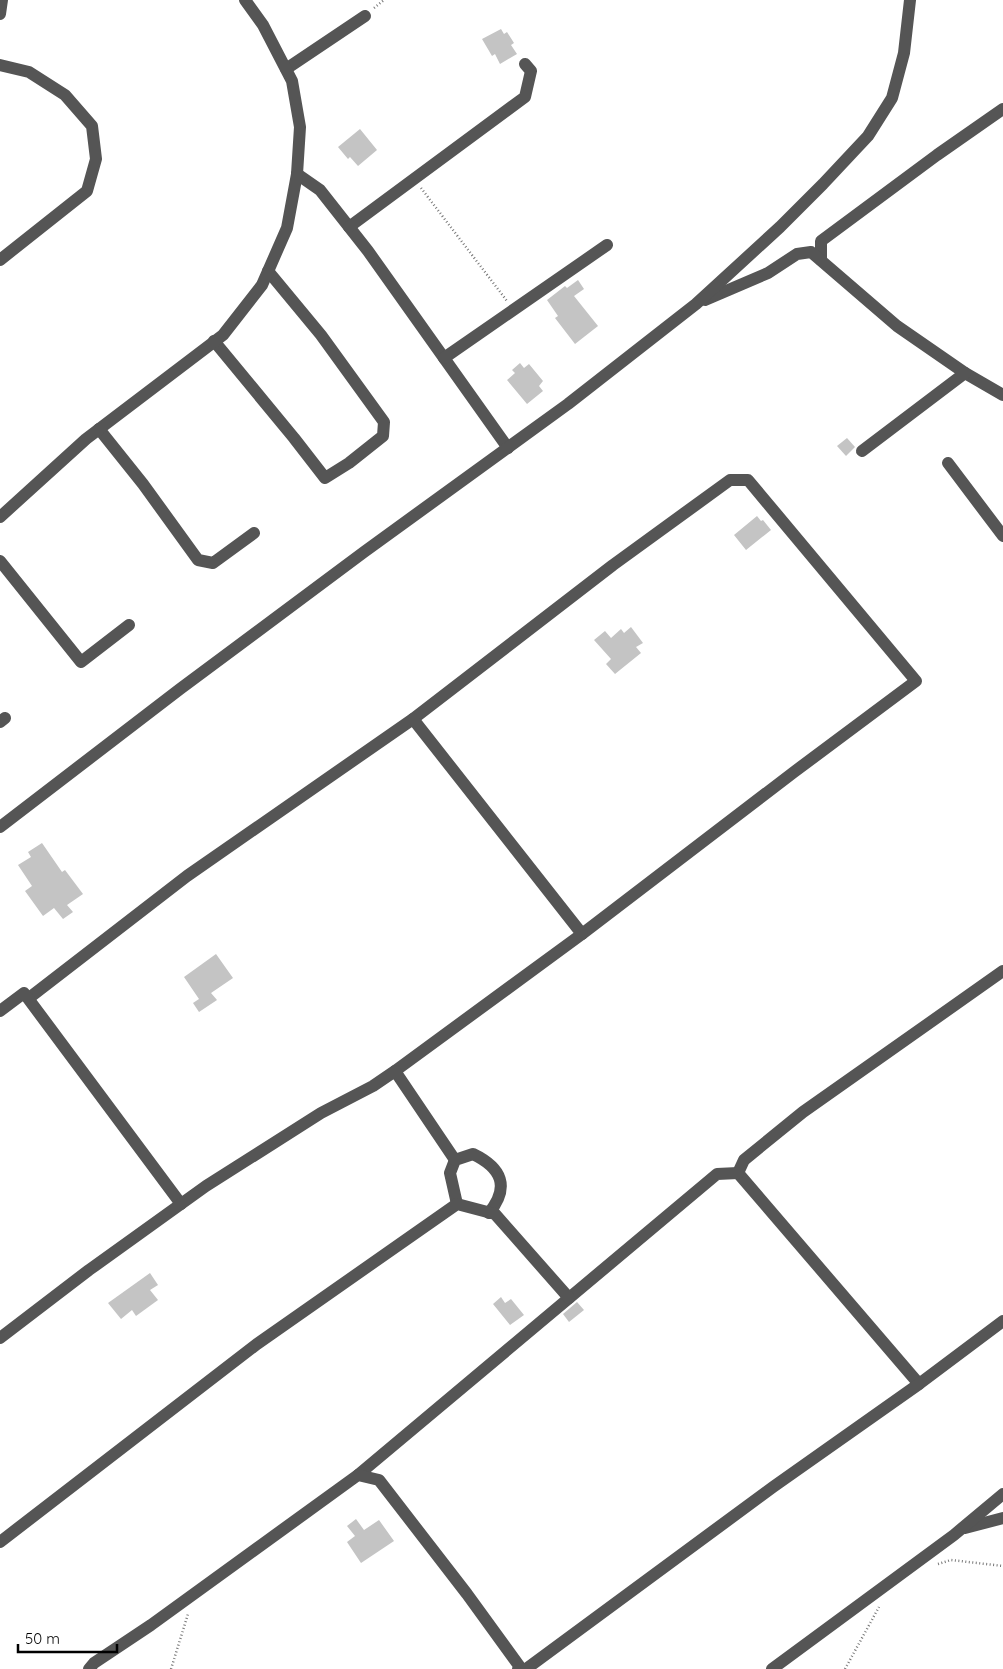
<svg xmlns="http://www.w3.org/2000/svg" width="1003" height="1669" viewBox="0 0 1003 1669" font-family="Quicksand,sans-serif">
<rect width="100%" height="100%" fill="#fff"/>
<g fill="#c4c4c4">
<path d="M501,29L504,34L507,32L514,43L511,45L517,54L500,64L495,54L492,56L482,39Z"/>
<path d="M360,129L377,150L358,166L350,157L348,159L338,147Z"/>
<path d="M578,280L584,289L574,296L598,326L575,344L555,318L558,316L547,300L565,286L567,288Z"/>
<path d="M520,363L524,368L529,364L543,381L539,386L543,391L527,404L507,380L515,373L512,370Z"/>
<path d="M847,438L855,447L846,456L837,446Z"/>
<path d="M757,516L761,521L763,520L771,530L746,550L734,535Z"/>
<path d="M631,627L643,643L636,647L641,653L615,674L606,664L611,659L594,640L605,631L611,638L621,629L624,633Z"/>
<path d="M42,843L62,872L65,870L83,894L67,905L73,912L63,919L54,908L43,916L25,891L32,886L18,865L31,857L28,852Z"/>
<path d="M216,954L233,978L211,993L217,1000L199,1012L193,1003L199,999L184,977Z"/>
<path d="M150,1273L158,1285L150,1290L158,1300L136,1316L132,1310L121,1319L108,1303Z"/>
<path d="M501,1297L505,1303L511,1299L524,1315L510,1325L493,1304Z"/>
<path d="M577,1302L584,1310L569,1322L563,1314Z"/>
<path d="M356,1519L364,1530L379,1520L394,1541L361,1563L347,1542L355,1536L347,1526Z"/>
</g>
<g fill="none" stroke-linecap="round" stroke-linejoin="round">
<g stroke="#777" stroke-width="2.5" stroke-dasharray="1 2.5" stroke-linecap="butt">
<path d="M374,8L384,0"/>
<path d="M421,188L507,301"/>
<path d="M938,1564L951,1560L1003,1566"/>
<path d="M171,1669L188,1614"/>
<path d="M845,1669L879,1607"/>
</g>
<g stroke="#555" stroke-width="12">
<path d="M0,14L2,0"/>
<path d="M0,65L29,72L65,95L92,126L96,159L87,191L0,260"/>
<path d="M286,69L365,16"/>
<path d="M297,174L320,190L368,251L508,448"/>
<path d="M349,227L525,97L531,71L525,64"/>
<path d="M821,260V241L937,155L1003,109"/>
<path d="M705,300L768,273L797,254L811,252L897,326L965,373L1003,395"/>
<path d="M214,341L294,438L325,478L349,463L383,436L384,422L321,335L268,271"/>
<path d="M444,358L607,245"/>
<path d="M99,429L143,484L198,560L213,563L254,533"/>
<path d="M862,451L965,373"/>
<path d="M948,463L1003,536"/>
<path d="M0,517L86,439L223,335L262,285L287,228L297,174L300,127L292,81L263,25L245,0"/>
<path d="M0,561L81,662L129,625"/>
<path d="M413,719L613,565L730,480H748L916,681L794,772L582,934"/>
<path d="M0,722L5,718"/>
<path d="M0,827L180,689L364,552L568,404L696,304L780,227L823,184L868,136L892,98L904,53L910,0"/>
<path d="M29,998L187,876L413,719L582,934L395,1071"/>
<path d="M0,1011L24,993L181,1204"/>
<path d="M457,1204L450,1173L455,1160L473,1154C502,1168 510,1187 489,1213"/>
<path d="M0,1338L89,1270L206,1186L321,1113L373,1086L395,1071L455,1160"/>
<path d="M919,1384L738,1173L744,1160L803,1112L1003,971"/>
<path d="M358,1475L717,1174L738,1173"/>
<path d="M965,1528L1003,1518"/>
<path d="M0,1542L257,1344L457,1204L495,1214L569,1298"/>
<path d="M89,1669L94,1663L151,1625L358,1475L379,1480L467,1594L520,1667L518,1669"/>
<path d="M526,1669L773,1487L919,1384L1003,1321"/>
<path d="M772,1669L954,1535L1003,1494"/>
</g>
</g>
<path d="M18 1644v8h99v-8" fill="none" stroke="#000000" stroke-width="2.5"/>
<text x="25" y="1644" font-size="15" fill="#000000" stroke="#ffffff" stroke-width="4" paint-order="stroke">50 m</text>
</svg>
